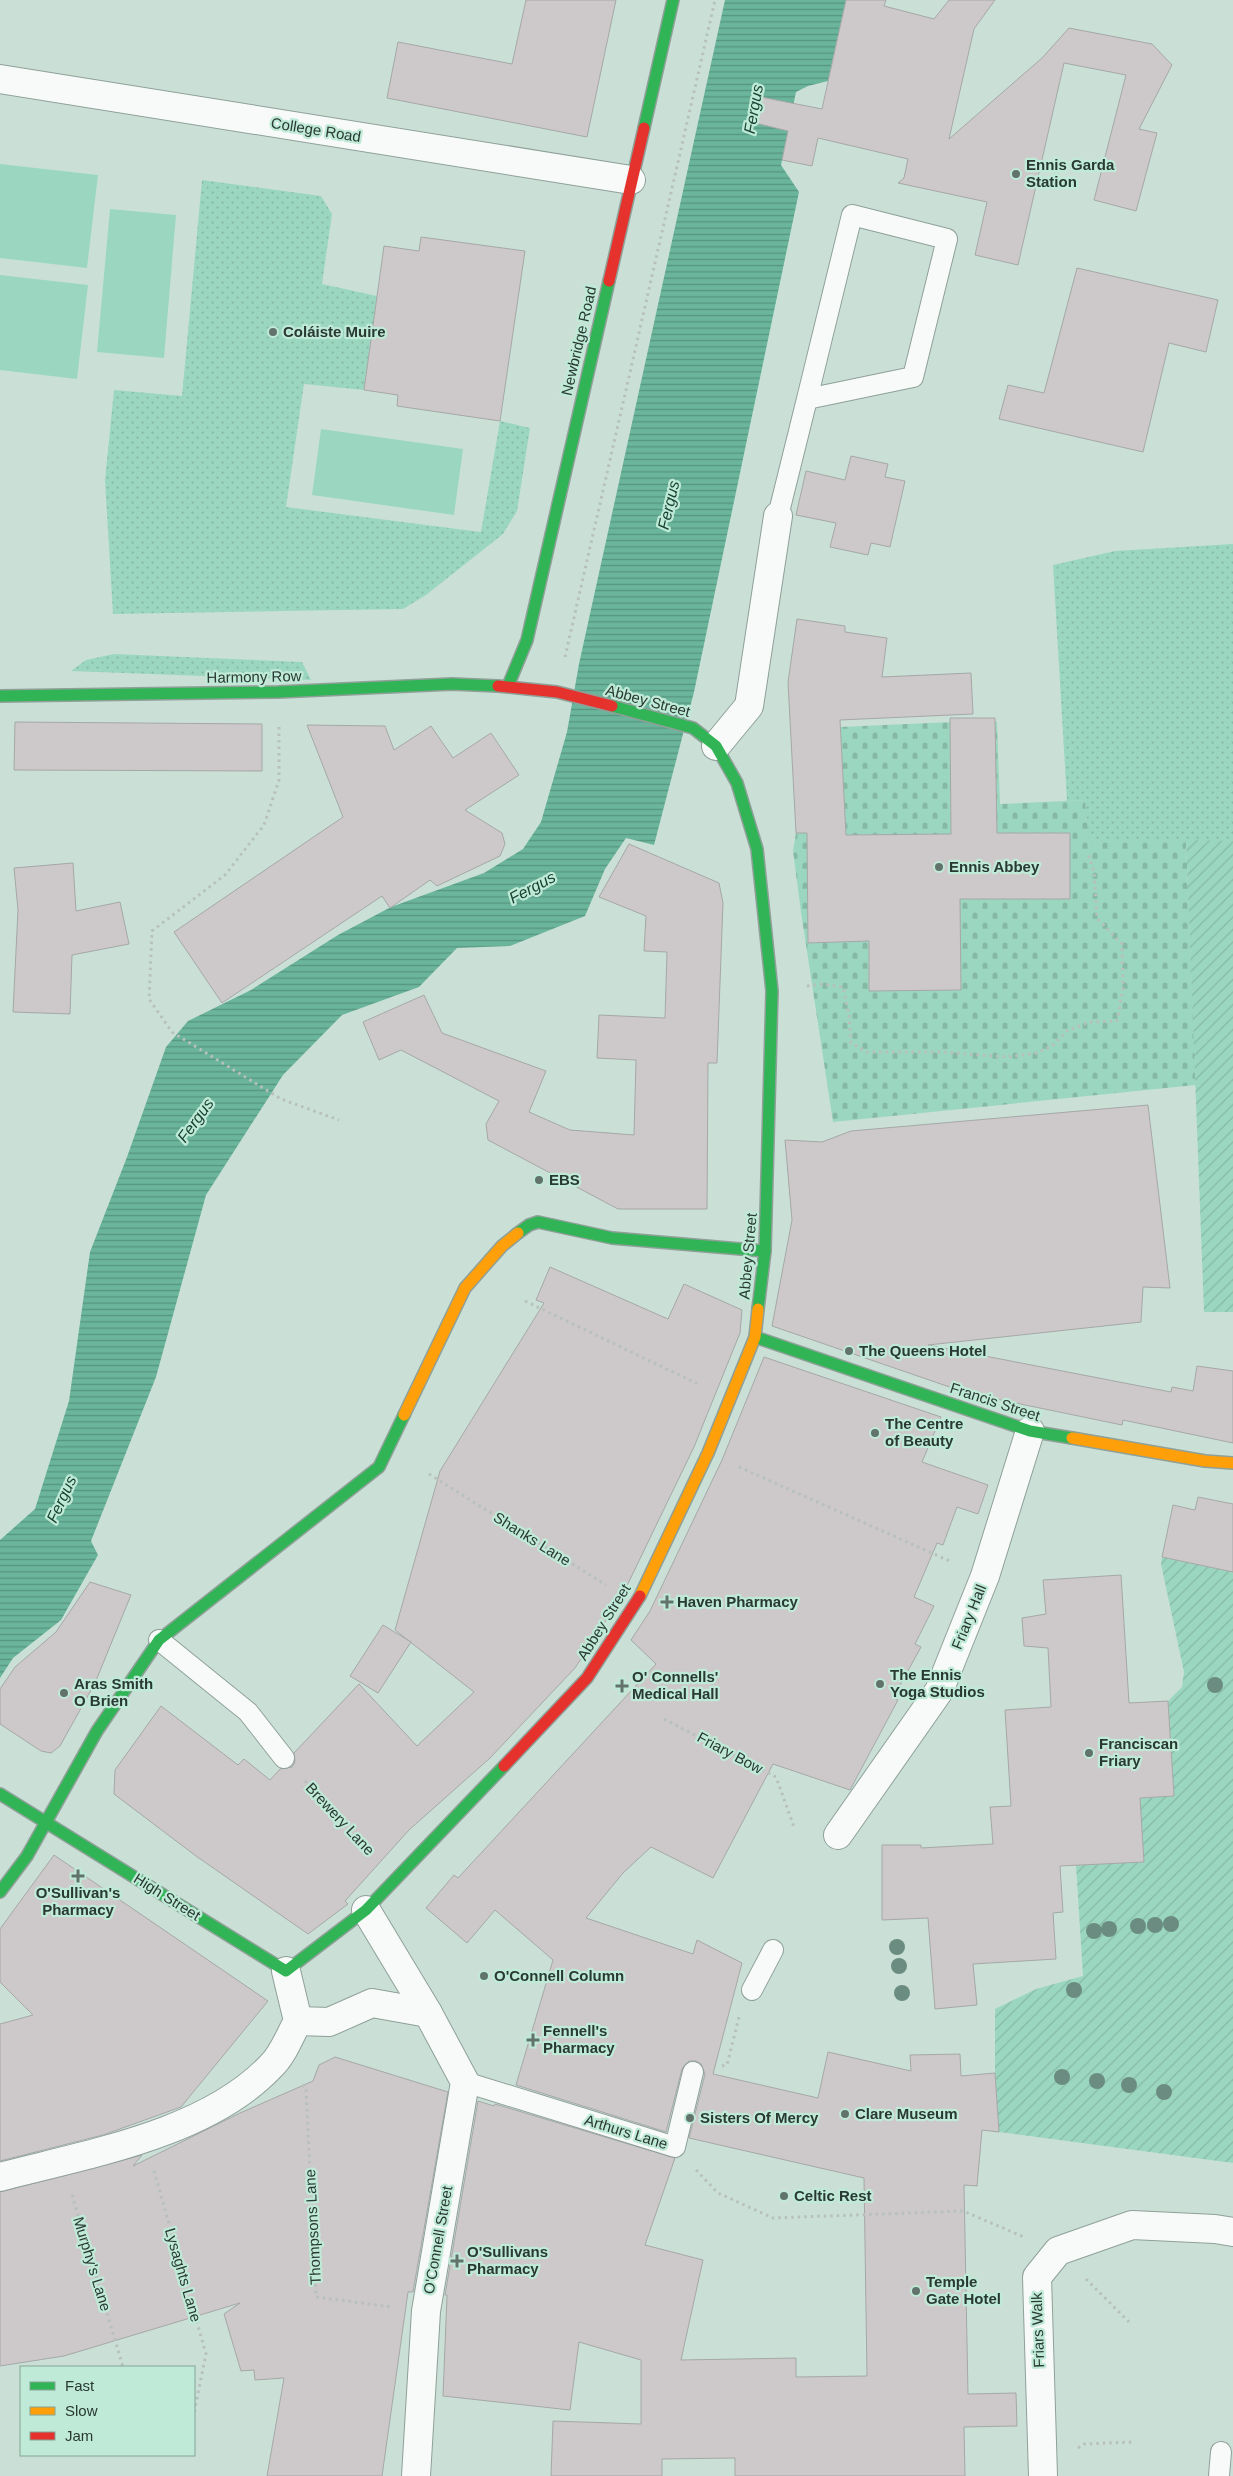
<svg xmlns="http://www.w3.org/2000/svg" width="1233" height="2476" viewBox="0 0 1233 2476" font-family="Arial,sans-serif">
<defs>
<pattern id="grass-dots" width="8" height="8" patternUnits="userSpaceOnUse" patternTransform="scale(1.25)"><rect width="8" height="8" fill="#9bd7c0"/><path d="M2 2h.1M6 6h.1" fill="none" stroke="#86b9a5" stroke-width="1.8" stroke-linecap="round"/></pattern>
<pattern id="cemetery-stones" width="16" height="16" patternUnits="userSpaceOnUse" patternTransform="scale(1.25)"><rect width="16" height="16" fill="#9bd7c0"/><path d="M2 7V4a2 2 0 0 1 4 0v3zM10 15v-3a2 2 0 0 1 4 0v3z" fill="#86b9a5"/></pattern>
<pattern id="garden-furrows" width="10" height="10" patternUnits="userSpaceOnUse" patternTransform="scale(1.25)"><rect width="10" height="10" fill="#9bd7c0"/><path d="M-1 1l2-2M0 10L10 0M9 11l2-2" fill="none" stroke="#86b9a5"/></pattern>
<pattern id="water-rules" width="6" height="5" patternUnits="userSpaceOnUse" patternTransform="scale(1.25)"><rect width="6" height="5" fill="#6ab59c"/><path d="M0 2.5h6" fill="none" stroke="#579480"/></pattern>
</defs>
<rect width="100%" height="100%" fill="#cae0d7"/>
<g fill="url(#grass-dots)">
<path d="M202,180L321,196L332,214L322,284L377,296L364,390L304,384L286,507L481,532L500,421L530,428L517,511L503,534L426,595L403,609L113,614L105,480L114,390L182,396Z"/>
<path d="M1233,544V841L1088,842L1085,800L1067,801L1053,565L1115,551Z"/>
<path d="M114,654L302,662L311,680L71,671L86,660Z"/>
</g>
<path fill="url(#cemetery-stones)" d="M974,721L997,722L1000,804L1085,800L1089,842L1186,840L1196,1085L833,1122L801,912L793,851L796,833L845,830L840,727Z"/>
<g fill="url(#garden-furrows)">
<path d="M1186,840L1233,841V1312H1204Z"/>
<path d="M1162,1557L1233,1572V2163L999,2132L995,2073V2009L1036,1989L1083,1976L1076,1865L1144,1862L1140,1798L1174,1796L1168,1701L1182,1687L1184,1672L1161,1564Z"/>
</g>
<g fill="#9bd7c0">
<path d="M0,164L98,175L87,268L0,258Z"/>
<path d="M110,209L176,215L164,358L97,352Z"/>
<path d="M0,275L88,285L77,379L0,370Z"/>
<path d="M321,429L463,449L454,515L312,495Z"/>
</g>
<path fill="url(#water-rules)" d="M725,0H846L828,81L808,86L796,92L781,165L799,192L694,692L654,845L626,838L605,869L585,916L510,946L457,948L419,987L342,1015L283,1075L206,1195L156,1377L91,1541L98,1555L61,1620L13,1658L0,1678V1540L35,1509L69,1401L90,1252L127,1157L166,1047L188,1021L251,990L338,935L391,907L484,873L523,849L541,822L567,732L579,664Z"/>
<g fill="#cdc8ca" stroke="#a5a8a7">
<path d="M526,0H616L587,137L387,98L398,42L512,64Z"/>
<path d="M846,0H886L884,6L934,19L949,0H995L974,29L949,139L1042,58L1069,28L1152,44L1172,65L1139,129L1157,133L1136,211L1094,200L1126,75L1064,63L1018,265L975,255L987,202L898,183L904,178L908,159L818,138L812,166L782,160L788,131L751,122L756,96L822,109Z"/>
<path d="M421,237L525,251L500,421L397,406L398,395L364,390L384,246L419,251Z"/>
<path d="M1077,268L1218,300L1206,352L1169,343L1143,452L999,419L1008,385L1044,393Z"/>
<path d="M851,456L888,464L885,477L905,481L890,547L871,543L868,555L830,547L836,523L796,515L806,471L845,480Z"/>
<path d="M797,619L845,626V632L887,638L882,677L971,673L973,714L840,720L846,835L951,834L950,718H995L997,833H1070V899H960L961,990L869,991V941L808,943L807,833H796L788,682Z"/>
<path d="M15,722L262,724V771L14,770Z"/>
<path d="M307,725L385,726L394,750L431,726L453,758L491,733L519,775L465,810L502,833L505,844L500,856L437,886L430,880L390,908L382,896L222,1003L174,932L343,817Z"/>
<path d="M629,844L719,883L723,903L717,1063H708L707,1209H618L488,1140L486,1124L499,1101L401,1050L379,1060L363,1022L424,995L442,1033L546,1071L529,1112L570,1130L634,1135L636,1060L597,1058L599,1015L665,1018L667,952L644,951L646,916L599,897Z"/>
<path d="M73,863L76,911L120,902L129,944L72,955L70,1014L13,1012L18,910L14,868Z"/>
<path d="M1148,1105L1170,1288L1143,1287L1141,1322L928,1345L1171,1392L1172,1387L1193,1391L1197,1366L1233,1371V1443L1123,1420L1122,1425L967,1393L772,1326L792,1220L785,1140L822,1142L851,1131Z"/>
<path d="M550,1267L668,1319L684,1284L742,1310L740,1333L694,1447L622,1596L575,1668L490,1758L409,1830L345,1901L348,1904L308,1934L196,1856L114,1794L115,1770L161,1706L238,1765L244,1759L270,1780L280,1769L292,1767L295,1762L294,1753L359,1684L417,1746L474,1692L395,1630L440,1471L544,1303L536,1300Z"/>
<path d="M764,1357L941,1417L922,1462L988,1485L978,1514L957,1507L943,1545L937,1543L914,1597L934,1606L915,1644L921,1647L893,1698L898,1700L850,1790L773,1764L713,1878L651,1847L623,1873L586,1918L693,1954L697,1940L742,1963L713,2074L818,2098L828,2052L911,2071L910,2055L960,2054L961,2076L995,2073L999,2132L982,2130L977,2186L964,2185L968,2394L1016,2393L1017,2426L964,2427L965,2476H735V2458L662,2459V2476H551L553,2421L641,2424V2360L579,2342L570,2410L443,2396L447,2295H445L478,2101L494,2106L495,2104L675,2158L645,2245L703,2260L681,2360L796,2358V2377L867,2376L864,2178L689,2138L705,2074L701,2064L696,2061H689L682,2069L666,2132L516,2085L553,1960L495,1910L467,1943L426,1908L454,1875L458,1878L656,1664L631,1640L650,1611L722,1460Z"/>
<path d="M1198,1497L1233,1504V1572L1162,1557L1173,1505L1195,1510Z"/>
<path d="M1121,1575L1129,1703L1168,1701L1174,1796L1140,1798L1144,1862L1060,1866L1063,1912L1053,1913L1056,1959L973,1964L977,2005L935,2009L928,1918L882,1920V1845H921V1848L993,1844L990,1807L1011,1806L1005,1710L1051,1707L1048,1648L1024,1646L1022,1618L1046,1614L1043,1580Z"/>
<path d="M90,1582L131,1595L95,1683L60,1746L51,1753L41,1751L0,1724V1689L15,1667L56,1632Z"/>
<path d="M383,1625L411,1642L378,1693L350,1676Z"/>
<path d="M54,1855L268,2001L181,2107L103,2135L0,2161V2024L33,2015L0,1982V1929Z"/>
<path d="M335,2057L448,2092L413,2292H408L382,2476H267L284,2378L255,2380L254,2370L241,2371L224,2314L240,2303L64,2356L0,2366V2192L142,2155L133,2166L240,2113L313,2081L319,2065Z"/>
</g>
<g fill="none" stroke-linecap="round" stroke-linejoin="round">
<g stroke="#8fa099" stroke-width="22">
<g id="lane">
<path d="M778,516L807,399L913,377L947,239L852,215L807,399"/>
<path d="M159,1640L248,1712L284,1758"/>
<path d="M752,1990L773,1950"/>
<path d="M465,2082L675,2147L693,2072"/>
<path d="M1219,2476L1221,2452"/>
</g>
</g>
<g stroke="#8fa099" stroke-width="30">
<g id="street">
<path d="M0,79L631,180"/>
<path d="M716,746L749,706L778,516"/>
<path d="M838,1835L939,1691L985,1576L1030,1431"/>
<path d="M366,1910L428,2013L465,2082L426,2311L416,2476"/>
<path d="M286,1971L298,2021"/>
<path d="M298,2021L329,2022L372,2003L428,2013"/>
<path d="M0,2177C87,2154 207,2134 271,2066C283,2055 290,2035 298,2021"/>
<path d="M1043,2476L1037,2277L1058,2251L1132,2225L1215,2229L1233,2232"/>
</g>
</g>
<g stroke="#8fa099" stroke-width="14">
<g id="fast">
<path d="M644,128L673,0"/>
<path d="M508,686L527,640L609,281"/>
<path d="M0,696L278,692L452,684L498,686"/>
<path d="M612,706L693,728L716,746L737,783L757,849L772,991L765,1251L758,1309"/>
<path d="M518,1233L529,1225L538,1222L612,1238L765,1251"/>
<path d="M755,1337L1030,1431L1072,1438"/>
<path d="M0,1794L286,1971L366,1910L504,1766"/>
<path d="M0,1892L27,1856L97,1731L159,1640L379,1467L404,1415"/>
</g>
</g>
<g stroke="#8fa099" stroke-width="14">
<g id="slow">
<path d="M404,1415L465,1288L502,1246L518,1233"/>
<path d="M1072,1438L1205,1461L1233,1463"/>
<path d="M640,1596L708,1453L755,1337L758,1309"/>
</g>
</g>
<g stroke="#8fa099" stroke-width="14">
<g id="jam">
<path d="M609,281L644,128"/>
<path d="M498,686L557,692L612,706"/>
<path d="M504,1766L587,1678L640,1596"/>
</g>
</g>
<g stroke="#b7c0bc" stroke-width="3" stroke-dasharray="2.5 4" stroke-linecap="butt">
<path d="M565,657L715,0"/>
<path d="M279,727V780L264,825L225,875L152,931L149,999L172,1032L281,1099L339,1120"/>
<path d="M807,986L821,984L843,987L849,1015L851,1043L867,1052H942L1007,1057L1037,1053L1052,1046L1067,1031L1089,1022L1117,1021L1123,988L1122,944L1097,918L1094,872L1088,853"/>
<path d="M525,1301L698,1384"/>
<path d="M739,1467L952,1562"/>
<path d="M429,1474L606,1585"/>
<path d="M664,1719L776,1777L794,1827"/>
<path d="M305,1781L372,1854"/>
<path d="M722,2066L727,2065L739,2017"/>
<path d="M302,2085L306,2088L316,2297L392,2307"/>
<path d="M696,2170L718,2193L773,2218L963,2211L1024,2237"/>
<path d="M154,2171L206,2354L194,2413"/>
<path d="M72,2195L123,2367"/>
<path d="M1086,2279L1129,2322"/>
<path d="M1078,2448L1084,2444L1132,2442"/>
</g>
<use href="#lane" stroke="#f7faf9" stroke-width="20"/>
<use href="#street" stroke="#f7faf9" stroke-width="28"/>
<use href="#fast" stroke="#30b455" stroke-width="11"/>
<use href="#slow" stroke="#ff9f0a" stroke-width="11"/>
<use href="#jam" stroke="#e5322d" stroke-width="11"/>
</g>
<g fill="#6b8c81">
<circle cx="1215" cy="1685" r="8"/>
<circle cx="1171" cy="1924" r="8"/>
<circle cx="1155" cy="1925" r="8"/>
<circle cx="1138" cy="1926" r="8"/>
<circle cx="1109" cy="1929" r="8"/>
<circle cx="1094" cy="1931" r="8"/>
<circle cx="897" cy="1947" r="8"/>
<circle cx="899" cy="1966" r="8"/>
<circle cx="1074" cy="1990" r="8"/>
<circle cx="902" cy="1993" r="8"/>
<circle cx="1062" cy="2077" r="8"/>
<circle cx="1097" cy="2081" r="8"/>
<circle cx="1129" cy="2085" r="8"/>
<circle cx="1164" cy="2092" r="8"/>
</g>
<g fill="#61736c" stroke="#c0ead8" stroke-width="2">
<circle cx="1016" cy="174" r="5"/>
<circle cx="273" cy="332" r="5"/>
<circle cx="939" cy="867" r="5"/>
<circle cx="539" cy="1180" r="5"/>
<circle cx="849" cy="1351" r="5"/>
<circle cx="875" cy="1433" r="5"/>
<path d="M664.5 1594.5h5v5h5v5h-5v5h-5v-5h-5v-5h5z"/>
<circle cx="880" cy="1684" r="5"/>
<path d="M619.5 1678.5h5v5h5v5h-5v5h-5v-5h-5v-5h5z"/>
<circle cx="64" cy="1693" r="5"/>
<circle cx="1089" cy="1753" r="5"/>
<path d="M75.5 1868.5h5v5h5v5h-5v5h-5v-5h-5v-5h5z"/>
<circle cx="484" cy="1976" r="5"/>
<path d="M530.5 2032.5h5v5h5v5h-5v5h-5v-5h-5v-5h5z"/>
<circle cx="845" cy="2114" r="5"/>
<circle cx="690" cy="2118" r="5"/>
<circle cx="784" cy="2196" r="5"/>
<path d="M454.5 2253.5h5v5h5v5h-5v5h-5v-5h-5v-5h5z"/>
<circle cx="916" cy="2291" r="5"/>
</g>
<g text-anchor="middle" stroke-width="4.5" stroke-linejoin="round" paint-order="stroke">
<g font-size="15" fill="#293933" stroke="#c0ead8">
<text transform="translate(316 130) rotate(9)" y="5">College Road</text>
<text transform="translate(579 341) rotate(-77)" y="5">Newbridge Road</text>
<text transform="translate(254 677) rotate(-1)" y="5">Harmony Row</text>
<text transform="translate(648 701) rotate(15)" y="5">Abbey Street</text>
<text transform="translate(748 1256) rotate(-85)" y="5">Abbey Street</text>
<text transform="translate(995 1402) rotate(18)" y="5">Francis Street</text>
<text transform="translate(532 1539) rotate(32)" y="5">Shanks Lane</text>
<text transform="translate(969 1617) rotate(-68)" y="5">Friary Hall</text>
<text transform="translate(604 1622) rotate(-58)" y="5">Abbey Street</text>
<text transform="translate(730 1753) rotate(28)" y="5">Friary Bow</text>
<text transform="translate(340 1819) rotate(47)" y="5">Brewery Lane</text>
<text transform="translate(167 1897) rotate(32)" y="5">High Street</text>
<text transform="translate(626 2132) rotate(17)" y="5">Arthurs Lane</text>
<text transform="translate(313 2227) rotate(-93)" y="5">Thompsons Lane</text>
<text transform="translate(438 2240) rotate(-80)" y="5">O'Connell Street</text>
<text transform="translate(92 2264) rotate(73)" y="5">Murphy's Lane</text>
<text transform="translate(183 2275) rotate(74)" y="5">Lysaghts Lane</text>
<text transform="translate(1038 2330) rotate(-92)" y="5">Friars Walk</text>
</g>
<g font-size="15" font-weight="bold" fill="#293933" stroke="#c0ead8" text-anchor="start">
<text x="1026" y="170">Ennis Garda<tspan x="1026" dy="17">Station</tspan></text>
<text x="283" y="337">Coláiste Muire</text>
<text x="949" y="872">Ennis Abbey</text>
<text x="549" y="1185">EBS</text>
<text x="859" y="1356">The Queens Hotel</text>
<text x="885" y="1429">The Centre<tspan x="885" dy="17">of Beauty</tspan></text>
<text x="677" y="1607">Haven Pharmacy</text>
<text x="890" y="1680">The Ennis<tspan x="890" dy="17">Yoga Studios</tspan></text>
<text x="632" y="1682">O' Connells'<tspan x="632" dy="17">Medical Hall</tspan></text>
<text x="74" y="1689">Aras Smith<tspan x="74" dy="17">O Brien</tspan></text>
<text x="1099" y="1749">Franciscan<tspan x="1099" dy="17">Friary</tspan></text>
<text x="78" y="1898" text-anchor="middle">O'Sullivan's<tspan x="78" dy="17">Pharmacy</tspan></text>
<text x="494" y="1981">O'Connell Column</text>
<text x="543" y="2036">Fennell's<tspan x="543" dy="17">Pharmacy</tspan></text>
<text x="855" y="2119">Clare Museum</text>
<text x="700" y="2123">Sisters Of Mercy</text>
<text x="794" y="2201">Celtic Rest</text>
<text x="467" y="2257">O'Sullivans<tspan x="467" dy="17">Pharmacy</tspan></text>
<text x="926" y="2287">Temple<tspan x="926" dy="17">Gate Hotel</tspan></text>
</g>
<g font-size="16" font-style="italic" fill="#184334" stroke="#c0ead8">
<text transform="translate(753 109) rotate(-80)" y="6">Fergus</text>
<text transform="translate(668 505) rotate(-77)" y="6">Fergus</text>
<text transform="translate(532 887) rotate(-28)" y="6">Fergus</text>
<text transform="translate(195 1120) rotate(-54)" y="6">Fergus</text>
<text transform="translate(61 1499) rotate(-65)" y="6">Fergus</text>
</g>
</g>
<rect x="20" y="2366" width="175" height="90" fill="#c0ead8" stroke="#84a396"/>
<rect x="30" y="2382" width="25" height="8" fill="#30b455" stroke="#84a396"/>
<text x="65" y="2391" font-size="15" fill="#293933">Fast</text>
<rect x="30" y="2407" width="25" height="8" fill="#ff9f0a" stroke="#84a396"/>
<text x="65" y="2416" font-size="15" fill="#293933">Slow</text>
<rect x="30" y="2432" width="25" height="8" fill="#e5322d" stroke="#84a396"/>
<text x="65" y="2441" font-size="15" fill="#293933">Jam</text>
</svg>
